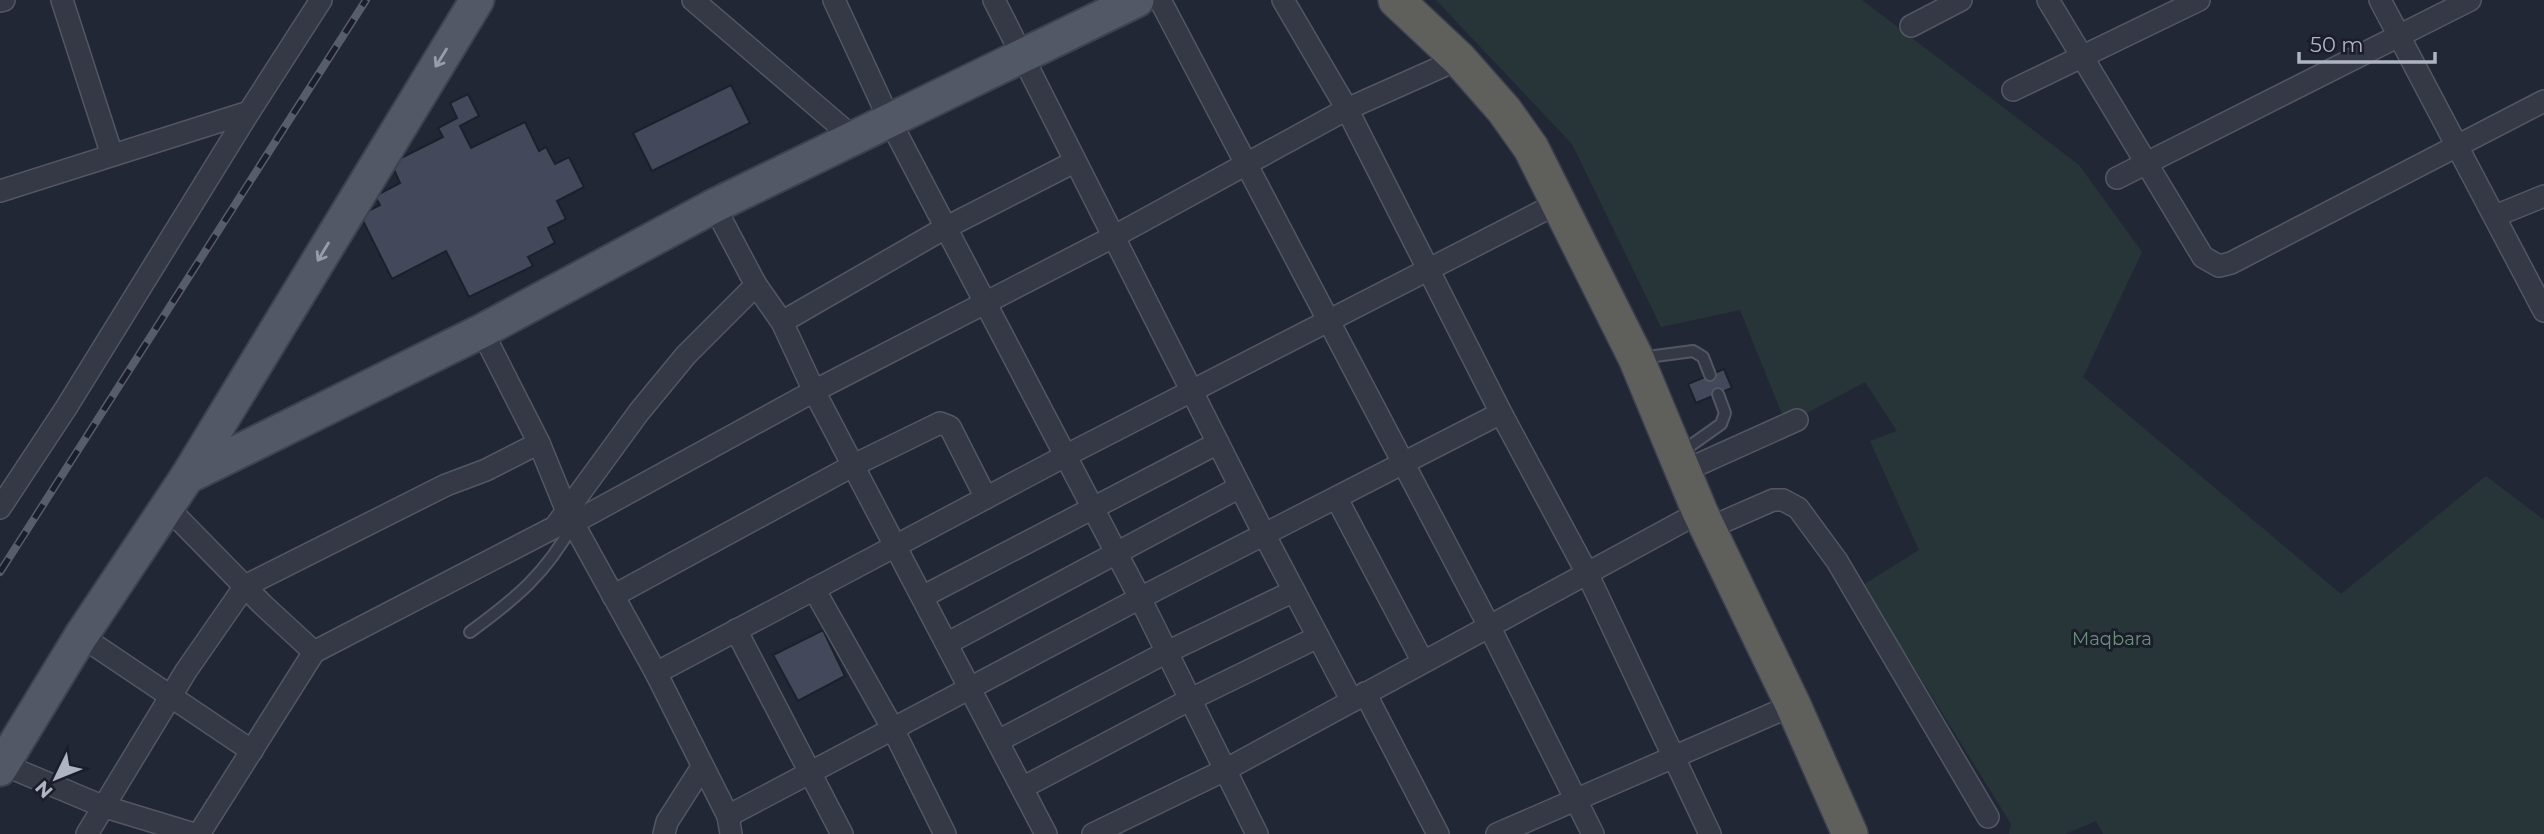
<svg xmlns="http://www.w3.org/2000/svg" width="2544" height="834" viewBox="0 0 2544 834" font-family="Montserrat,sans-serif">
<rect width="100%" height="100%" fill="#222735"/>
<path fill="#273539" d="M1436,0H1862L2079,165L2142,252L2083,377L2341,594L2486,476L2544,520V834H2103L2096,821L2065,834H2009L2011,824L1863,585L1919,550L1870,441L1897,431L1865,382L1786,424L1740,310L1661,327L1572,144Z"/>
<g fill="#43495a" stroke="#1d202c" stroke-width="2">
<path d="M731,85L750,123L652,171L633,133Z"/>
<path d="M468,94L479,116L460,126L471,148L525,122L539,151L546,147L555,164L569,157L584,187L557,201L566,219L548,228L555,243L528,257L533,266L469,297L446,251L392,279L360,215L380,205L375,196L400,183L391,163L443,137L438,128L457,118L450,103Z"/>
<path d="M1724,369L1732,388L1696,403L1688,384Z"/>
<path d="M823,630L845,676L798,701L773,655Z"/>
</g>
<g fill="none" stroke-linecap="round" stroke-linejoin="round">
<g stroke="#525763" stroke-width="14">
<g id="service">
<path d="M1640,358L1693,351L1703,357L1710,375"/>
<path d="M1680,453L1721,424L1725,413L1718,394"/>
<path d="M470,632C515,599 546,574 573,524"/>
</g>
</g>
<g stroke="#525763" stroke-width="24">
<g id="minor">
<path d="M62,0L112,155"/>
<path d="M693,0L855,139"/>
<path d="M834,0L890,121L1140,598L1257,834"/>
<path d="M994,0L1264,534L1352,701"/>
<path d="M1160,0L1489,626L1593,834"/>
<path d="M1283,0L1347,109L1501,413L1587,573L1710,834"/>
<path d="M2048,0L2203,257L2219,266L2231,263L2544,101"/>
<path d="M2380,0L2544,311"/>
<path d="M0,1L4,0"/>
<path d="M1911,26L1961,0"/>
<path d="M2013,90L2199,0"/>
<path d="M2117,178L2470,0"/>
<path d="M0,191L249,112L321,0"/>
<path d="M714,206L756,285L782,322L814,391L1046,834"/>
<path d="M2495,216L2544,196"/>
<path d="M782,322L945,228L1074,162"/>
<path d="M482,331L539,443L568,514L656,673L728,816L731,834"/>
<path d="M1684,471L1797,420"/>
<path d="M1337,499L1423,662"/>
<path d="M166,506L262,604L314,652L199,834"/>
<path d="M0,508L66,408L249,112"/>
<path d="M573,523L814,391L1113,237L1347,109L1459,59"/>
<path d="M1709,528L1773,500H1783L1798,508L1837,561L1988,817"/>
<path d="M814,589L893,729L945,834"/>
<path d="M613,596L854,465L940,423L950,427L986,498"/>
<path d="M924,596L1218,443"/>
<path d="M736,630L842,834"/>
<path d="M81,636L252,751"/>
<path d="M948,643L1240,487"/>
<path d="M314,652L555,527L639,412L686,355L756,285"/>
<path d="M656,673L1065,456L1560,202"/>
<path d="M1365,693L1438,834"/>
<path d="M998,741L1165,653L1294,591"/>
<path d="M2,764L102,806L194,834"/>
<path d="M1022,788L1189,700L1318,637"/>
<path d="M728,816L1140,598L1501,413"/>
<path d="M87,834L186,671L245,586L446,485L486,470L539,443"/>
<path d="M664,834L667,822L702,767"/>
<path d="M1093,834L1225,770L1700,512"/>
<path d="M1497,834L1793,705"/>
</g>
</g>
<g stroke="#3e424f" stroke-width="37">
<g id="primary">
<path d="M187,477L482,331L714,206L1137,0"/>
<path d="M0,769L81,636L187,477L477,0"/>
</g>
</g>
<g stroke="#3d414d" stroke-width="38">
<path id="trunk" d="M1396,0L1459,59L1504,110L1531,148L1636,358L1700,512L1793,705L1850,834"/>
</g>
<use href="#service" stroke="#353946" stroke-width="10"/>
<use href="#minor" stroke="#353946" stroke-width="21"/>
<use href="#primary" stroke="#535866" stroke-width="33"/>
<use href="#trunk" stroke="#5f5f5c" stroke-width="35"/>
<g stroke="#575d6d" stroke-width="8">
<path id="rail" d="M0,572L366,0"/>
</g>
<use href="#rail" stroke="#1b1e2a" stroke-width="5" stroke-dasharray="16" stroke-linecap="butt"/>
</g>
<defs><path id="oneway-shaft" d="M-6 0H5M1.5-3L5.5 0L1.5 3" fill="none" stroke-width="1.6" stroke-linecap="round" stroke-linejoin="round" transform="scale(1.75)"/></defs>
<g stroke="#989dab">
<use href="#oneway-shaft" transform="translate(441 58) rotate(122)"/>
<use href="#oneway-shaft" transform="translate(323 252) rotate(121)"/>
</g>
<g text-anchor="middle" stroke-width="6" stroke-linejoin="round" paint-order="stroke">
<g font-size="18" fill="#699179" stroke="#1b1e2a">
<text x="2112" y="645">Maqbara</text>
</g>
</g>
<g transform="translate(56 778) rotate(227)" stroke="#1b1e2a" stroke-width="5" paint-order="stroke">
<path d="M0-5L12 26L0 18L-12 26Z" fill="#afb4c2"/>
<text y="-10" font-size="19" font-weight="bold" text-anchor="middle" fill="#afb4c2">N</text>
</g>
<path d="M2299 52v10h136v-10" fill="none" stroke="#afb4c2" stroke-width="3.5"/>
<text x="2310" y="52" font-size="21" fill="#afb4c2" stroke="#1b1e2a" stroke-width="5" paint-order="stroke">50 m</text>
</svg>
